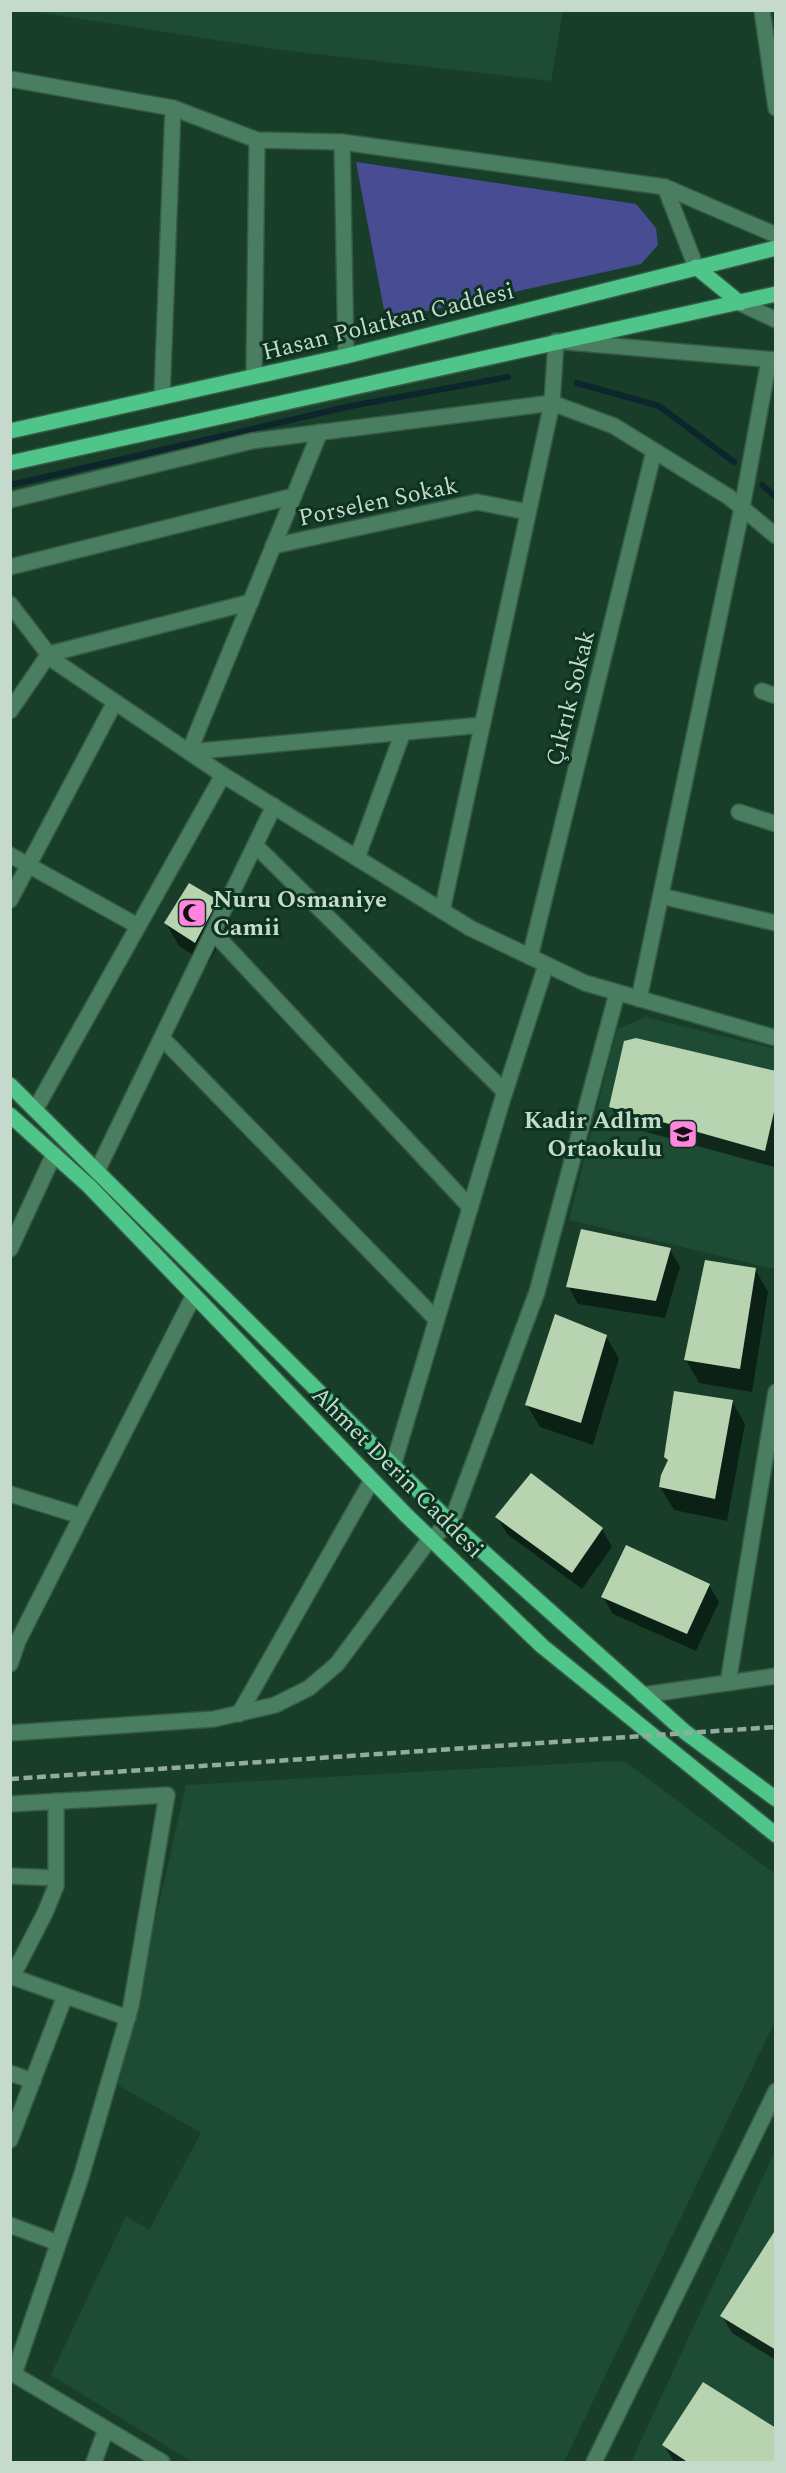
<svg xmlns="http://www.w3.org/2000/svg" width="786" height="2473" viewBox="0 0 786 2473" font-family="Spectral,serif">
<rect width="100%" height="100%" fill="#183e2a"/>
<g fill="#1d4b34">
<path d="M31,11L563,10V11L551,81L273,49Z"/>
<path d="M646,1017L775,1049V1269L569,1220L617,1029Z"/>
<path d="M614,1761L626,1762L775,1874V2021L564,2462H192L51,2375L126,2216L149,2230L201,2133L118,2085L186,1785Z"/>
<path d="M775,2151V2462H631Z"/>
</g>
<path fill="#484d93" d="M356,162L636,204L656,228L658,245L641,264L386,320Z"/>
<g fill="#0007">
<path d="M216,901L230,924L208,964L179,946L166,923Z"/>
<path d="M776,1073L774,1167L621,1125L611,1107Z"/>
<path d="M670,1250L680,1267L665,1318L578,1304L568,1286Z"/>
<path d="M755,1269L768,1292L752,1392L699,1383L686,1360Z"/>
<path d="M606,1336L619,1359L593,1445L540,1427L527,1405Z"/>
<path d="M732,1401L745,1424L727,1521L674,1510L660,1487L669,1462L665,1457Z"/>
<path d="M531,1475L602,1529L612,1547L582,1589L507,1534L497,1517Z"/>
<path d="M709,1585L719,1602L696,1651L613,1614L603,1597Z"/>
<path d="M776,2249V2360L732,2333L722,2316Z"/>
<path d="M664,2445L776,2462H674Z"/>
</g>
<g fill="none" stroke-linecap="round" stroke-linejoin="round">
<g stroke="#0d252c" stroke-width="6">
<path d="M577,383L659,406L734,462"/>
<path d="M10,485L351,406L508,377"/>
<path d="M762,485L776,497"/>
</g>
</g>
<g fill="#b8d3b0">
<path d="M189,883L218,900L195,943L164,923Z"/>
<path d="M636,1038L776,1071V1103L765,1151L609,1107L624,1041Z"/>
<path d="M581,1229L671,1248L656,1301L566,1287Z"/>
<path d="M705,1260L756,1268L740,1369L684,1360Z"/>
<path d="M555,1314L607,1335L581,1423L525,1405Z"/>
<path d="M674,1391L733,1400L715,1499L659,1487L661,1475L668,1460L664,1457Z"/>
<path d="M531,1473L603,1528L572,1573L495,1517Z"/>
<path d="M626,1545L710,1584L687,1634L601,1597Z"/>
<path d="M776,2229V2350L720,2316Z"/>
<path d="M703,2382L776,2428V2463H689L662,2445Z"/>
</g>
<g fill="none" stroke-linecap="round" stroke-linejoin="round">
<g stroke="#375a47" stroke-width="18">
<g id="minor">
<path d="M762,10L776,108"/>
<path d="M10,79L173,108L257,140L342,142L665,187L776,235"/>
<path d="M342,142L346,356"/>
<path d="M665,187L696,267"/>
<path d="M740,303L776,320"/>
<path d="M254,376L257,140"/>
<path d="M162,397L173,108"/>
<path d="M320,432L189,752L482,725"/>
<path d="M10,500L252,441L552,403L614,426L729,497L776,536"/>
<path d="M273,546L477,502L528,512"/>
<path d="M10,567L294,496"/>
<path d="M10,604L53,660L223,775L470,928L585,983L776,1038"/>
<path d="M762,691L776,696"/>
<path d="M10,711L49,654L251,602"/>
<path d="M739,812L776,824"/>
<path d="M255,845L505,1092"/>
<path d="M10,855L138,926"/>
<path d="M357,858L403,732"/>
<path d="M661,896L776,923"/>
<path d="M10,900L115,702"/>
<path d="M442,911L552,403L556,341L776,360"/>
<path d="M213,932L470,1207"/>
<path d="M530,957L654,451"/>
<path d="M639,999L742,508L769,360"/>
<path d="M162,1038L436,1319"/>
<path d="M35,1110L223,775"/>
<path d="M97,1171L274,806"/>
<path d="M10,1249L54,1154"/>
<path d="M393,1466L502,1101L546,965"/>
<path d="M10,1494L81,1516"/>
<path d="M10,1664L18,1641L194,1295"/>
<path d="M728,1683L776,1392"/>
<path d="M643,1695L776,1676"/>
<path d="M239,1714L372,1480"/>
<path d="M10,1733L214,1719L275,1705L309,1688L337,1664L430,1539L451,1523L537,1292L617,993"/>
<path d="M10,1804L167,1795L131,2006L81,2177L14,2374"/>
<path d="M10,1876L56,1878"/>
<path d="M10,1976L128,2018"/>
<path d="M12,1977L45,1913L56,1886V1801"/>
<path d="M10,2073L33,2081"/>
<path d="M10,2140L65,1996"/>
<path d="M10,2225L58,2243"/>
<path d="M10,2372L162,2462"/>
<path d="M94,2462L106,2429"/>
<path d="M594,2462L776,2091"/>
</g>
</g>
<g stroke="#375a47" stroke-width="18">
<g id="major">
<path d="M696,267L740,303"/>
<path d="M10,431L346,356L776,248"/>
<path d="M10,463L776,294"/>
<path d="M10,1085L451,1523L685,1732L776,1799"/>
<path d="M10,1115L89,1186L406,1515L542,1646L776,1835"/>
</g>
</g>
<use href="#minor" stroke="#497e60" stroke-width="15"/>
<use href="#major" stroke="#4fc589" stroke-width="15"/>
<path stroke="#93ac9d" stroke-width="4.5" stroke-dasharray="9 4.5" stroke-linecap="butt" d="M10,1779L776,1727"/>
</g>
<defs>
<g id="mosque-square" transform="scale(1.5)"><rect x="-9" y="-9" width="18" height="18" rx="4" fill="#ff85de" stroke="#0c3320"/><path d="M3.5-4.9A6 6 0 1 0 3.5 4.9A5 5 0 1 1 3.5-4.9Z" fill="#111"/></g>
<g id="school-square" transform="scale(1.5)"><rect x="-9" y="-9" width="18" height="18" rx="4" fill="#ff85de" stroke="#0c3320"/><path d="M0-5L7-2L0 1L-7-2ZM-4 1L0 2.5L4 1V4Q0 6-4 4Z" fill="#111"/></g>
</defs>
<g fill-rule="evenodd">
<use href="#mosque-square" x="192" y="913"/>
<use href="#school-square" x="683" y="1134"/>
</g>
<g text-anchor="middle" stroke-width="6" stroke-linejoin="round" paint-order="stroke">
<g font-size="24" fill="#c5d9cc" stroke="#0c3320">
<text transform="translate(388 321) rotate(-14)" y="8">Hasan Polatkan Caddesi</text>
<text transform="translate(378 501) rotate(-12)" y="8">Porselen Sokak</text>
<text transform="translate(570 698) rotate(-76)" y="8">Çıkrık Sokak</text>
<text transform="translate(398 1472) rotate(45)" y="8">Ahmet Derin Caddesi</text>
</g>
<g font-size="24" font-weight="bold" fill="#c5d9cc" stroke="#0c3320" text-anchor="start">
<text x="213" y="907">Nuru Osmaniye<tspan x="213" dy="28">Camii</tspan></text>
<text x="662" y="1128" text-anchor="end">Kadir Adlım<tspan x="662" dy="28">Ortaokulu</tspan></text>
</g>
</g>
<rect width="786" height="2473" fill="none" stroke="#c5d9cc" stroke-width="24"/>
</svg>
